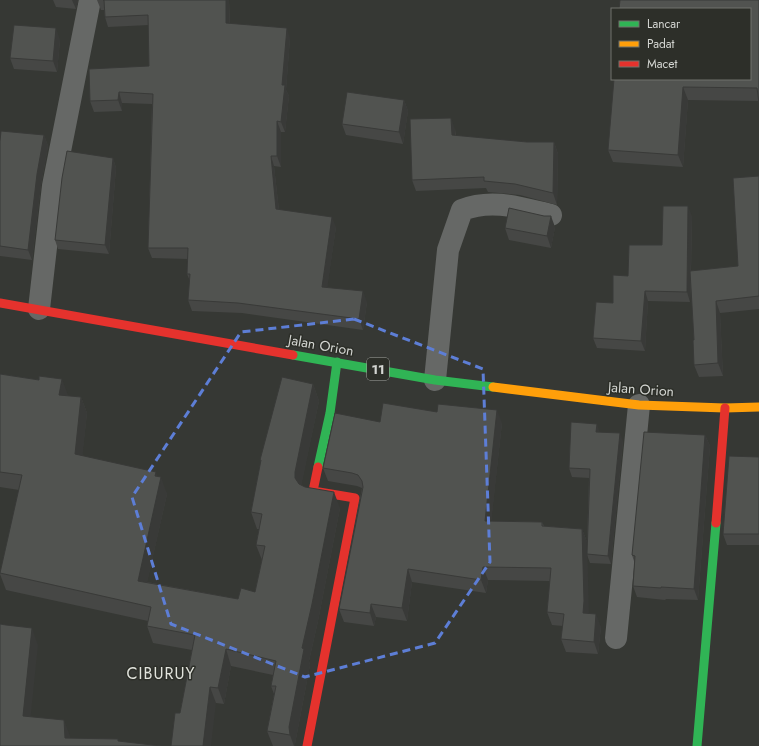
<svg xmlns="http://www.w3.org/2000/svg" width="759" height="746" viewBox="0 0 759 746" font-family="Jost,sans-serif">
<rect width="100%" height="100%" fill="#363834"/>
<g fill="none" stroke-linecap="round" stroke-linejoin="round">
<g stroke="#666866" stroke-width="22">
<path d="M39,309L53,186L90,0"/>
<path d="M435,380L448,250L462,210C492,198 521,208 551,215"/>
<path d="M616,638L639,405"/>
</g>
<g stroke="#30b455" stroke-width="9">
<path d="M293,355L435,380L493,387"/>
<path d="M318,467L330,413L337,362"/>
<path d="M697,746L716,523"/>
</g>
<path stroke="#ff9f0a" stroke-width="9" d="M493,387L639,405L725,408L759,407"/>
<g stroke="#e5322d" stroke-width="9">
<path d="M0,303L293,355"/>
<path d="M716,523L725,408"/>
<path d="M307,746L355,498L313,491L318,467"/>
</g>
</g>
<g fill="#464745">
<path d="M53,0H78L76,9L56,7Z"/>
<path d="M97,0H229L230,23L290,38L286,90L289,96L285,132H281V167L274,166L279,210L336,227L327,287L367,302L363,330L242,313L192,311L188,300L190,281L187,274L188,259L152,258L148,248L152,104L122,103V111L94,112L90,101L149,66V25L108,27L105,17L104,10H101Z"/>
<path d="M759,0V101L688,100L683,167L613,162L608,150Z"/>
<path d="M60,40L57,72L14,69L10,58Z"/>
<path d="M404,100L408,111L403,144L346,135L342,124Z"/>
<path d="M455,129L456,136L527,142H554L558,154L557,205L520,195L488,192L486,188L416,191L412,180Z"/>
<path d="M44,135L48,146L41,185L32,260L0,256V141Z"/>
<path d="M113,158L116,168L109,254L58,249L55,240Z"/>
<path d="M759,176V309L720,313L723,376L699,377L694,365V340L691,283L690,302L648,301L645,351L597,348L593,338L628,276L662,245L692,216L691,271L738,266Z"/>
<path d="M555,227L551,248L509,240L505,228Z"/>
<path d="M0,374L39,380L68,396L81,397L87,413L82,456L158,477L167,494L147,582L238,599L255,592L262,560L256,545L259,529H257L251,512L261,462L260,460L313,384L319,401L301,485L340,508L318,621L309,661L310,665L295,744V746H273L267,731L274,694L271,686L273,675L231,666L224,704L216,703L180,713L192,650L153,643L147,626L148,621L6,590L0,574L19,490L0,487Z"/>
<path d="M380,422L502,423L491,521L542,522L544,526L582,529L587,542L589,478L572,477L569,468L600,432L623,441L611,564L590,563L587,555L588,614L601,627L598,654L566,652L561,639L563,626L552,625L547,612L550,581L488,580L486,593L412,582L407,621L376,617L374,626L344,622L339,609L362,488L357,486L328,481L323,468Z"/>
<path d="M705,435L710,446L698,600L666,599L665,600L637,597L633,586L635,564L632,555Z"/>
<path d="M759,457V545H727L723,534Z"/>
</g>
<g fill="#393a38">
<path d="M72,0H78L76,9Z"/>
<path d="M226,0H229L230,33L226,23Z"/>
<path d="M56,28L60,40L57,72L53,61Z"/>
<path d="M287,28L290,38L286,90L289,96L285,132L281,122L282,85Z"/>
<path d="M683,87L688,100L683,167L678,155Z"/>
<path d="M119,92L122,103V111L118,100Z"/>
<path d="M404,100L408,111L403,144L399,132Z"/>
<path d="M451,118L455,129L456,147L452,135Z"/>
<path d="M277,121L281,132V167L277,156Z"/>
<path d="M44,135L48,146L41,185L32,260L28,250L37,174Z"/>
<path d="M554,142L558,154L557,205L553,193Z"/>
<path d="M271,156L274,166L280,220L276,209Z"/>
<path d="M113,158L116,168L109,254L105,245Z"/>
<path d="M688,206L692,216L690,302L687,292Z"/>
<path d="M551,216L555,227L551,248L547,236Z"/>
<path d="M332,217L336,227L326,297L322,287Z"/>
<path d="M363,291L367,302L363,330L359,319Z"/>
<path d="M645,291L648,301L645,351L641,341Z"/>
<path d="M716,301L720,313L723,376L718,363Z"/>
<path d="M62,379L68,395L65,411L59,395Z"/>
<path d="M313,384L319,401L301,488L295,478V472Z"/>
<path d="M81,397L87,413L81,471L75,454Z"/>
<path d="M497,410L502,423L490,534L485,521Z"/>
<path d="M597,424L600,433L596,432Z"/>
<path d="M620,433L623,441L611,564L608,556Z"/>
<path d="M705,435L710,446L698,600L694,589Z"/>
<path d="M156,472L160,482L161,477L167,494L144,597L138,581Z"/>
<path d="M334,492L340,508L318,621L309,661L310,665L295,744V746H294L290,735L289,727L302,648Z"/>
<path d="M582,529L587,542L589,614L583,613Z"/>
<path d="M483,567L488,580L486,593L481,580Z"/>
<path d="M408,569L412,582L407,621L402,608Z"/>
<path d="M371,604L376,617L374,626L370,613Z"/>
<path d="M596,614L601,627L598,654L594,642Z"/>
<path d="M32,628L38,645L29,733L23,716Z"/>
<path d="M226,649L231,666L224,704L218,688Z"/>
<path d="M210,687L216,703L211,746H203Z"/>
<path d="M64,720L70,736V746L65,738Z"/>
</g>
<g fill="#515350" stroke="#393a38">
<path d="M103,0H226V23L287,28L282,85H285L281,122L277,121V156H271L276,209L332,217L322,287L363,291L359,319L238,303L188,300L190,274H187L188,248H148L153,94L119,92L118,100L90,101L89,69L149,66L148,15L105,17L104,0Z"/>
<path d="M620,0H759V103L757,88L683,87L678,155L608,150L614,79H750V9H619Z"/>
<path d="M14,25L56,28L53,61L10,58Z"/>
<path d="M347,92L404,100L399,132L342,124Z"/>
<path d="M451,118L452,135L527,142H554L553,193L515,184L484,181V177L412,180L410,119Z"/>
<path d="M1,131L44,135L37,174L28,250L0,246V141Z"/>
<path d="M67,151L113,158L105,245L55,240L62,178Z"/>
<path d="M759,176V296L716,301L718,363L694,365L693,340H694L690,271L738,266L733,178Z"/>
<path d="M663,206H688L687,292L645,291L641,341L593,338L596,302L613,303V275L628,276L629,245H662Z"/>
<path d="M509,208L544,216H551L547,236L505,228Z"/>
<path d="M0,374L39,380V376L62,379L59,395L81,397L75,454L156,472L155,476L161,477L138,581L238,599L241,588L255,592L265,546L256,545L262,514L251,512L261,460H260L282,377L313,384L295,472V478L299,484L305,487L334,492L312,604L302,648L304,649L289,727L290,735L267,731L276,686H271L276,661L226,649L218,688L210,687L203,746H171L175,713H180L195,635L147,626L151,607L0,573L22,475L0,472Z"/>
<path d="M383,403L437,412L438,404L497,410L485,521L542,522V526L582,529L584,601L583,613L596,614L594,642L561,639L564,614L547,612L551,568L483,567L481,580L408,569L402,608L371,604L370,613L339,609L363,487L362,481L358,475L352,473L323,468L335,413L380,422Z"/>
<path d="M571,422L597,424L596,432L620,433L608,556L587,554L590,469L569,468Z"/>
<path d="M644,432L705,435L694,589L661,587V588L633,586L635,556L632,555Z"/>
<path d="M729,456L759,457V534H723Z"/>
<path d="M0,624L6,625L32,628L23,716L64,720L65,738L118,739V741L161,746H0Z"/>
</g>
<path fill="none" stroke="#5d7ed6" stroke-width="3" stroke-dasharray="8 5" stroke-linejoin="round" d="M354,319L483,369L490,562L435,643L305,677L171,624L132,497L241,332Z"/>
<g text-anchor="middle" stroke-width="3" stroke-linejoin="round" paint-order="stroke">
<rect fill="#2d2f29" stroke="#a2a49f" stroke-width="1" x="367" y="358" width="22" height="22" rx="3"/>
<g font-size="13" font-weight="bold" fill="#d4d6d2">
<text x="378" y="374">11</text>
</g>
<g font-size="14" fill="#d4d6d2" stroke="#2d2f29">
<text transform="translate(321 345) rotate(10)" y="5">Jalan Orion</text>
<text transform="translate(641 389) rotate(4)" y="5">Jalan Orion</text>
</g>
<g font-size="16" letter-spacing="1" fill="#e2e4dd" stroke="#2d2f29">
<text x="161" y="679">CIBURUY</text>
</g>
</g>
<rect x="611" y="8" width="140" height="72" fill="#2d2f29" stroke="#70726d"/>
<rect x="619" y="21" width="20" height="6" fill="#30b455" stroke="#70726d"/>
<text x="647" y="28" font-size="12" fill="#d4d6d2">Lancar</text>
<rect x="619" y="41" width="20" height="6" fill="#ff9f0a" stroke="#70726d"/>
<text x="647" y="48" font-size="12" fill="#d4d6d2">Padat</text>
<rect x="619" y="61" width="20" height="6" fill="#e5322d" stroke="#70726d"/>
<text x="647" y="68" font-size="12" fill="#d4d6d2">Macet</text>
</svg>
